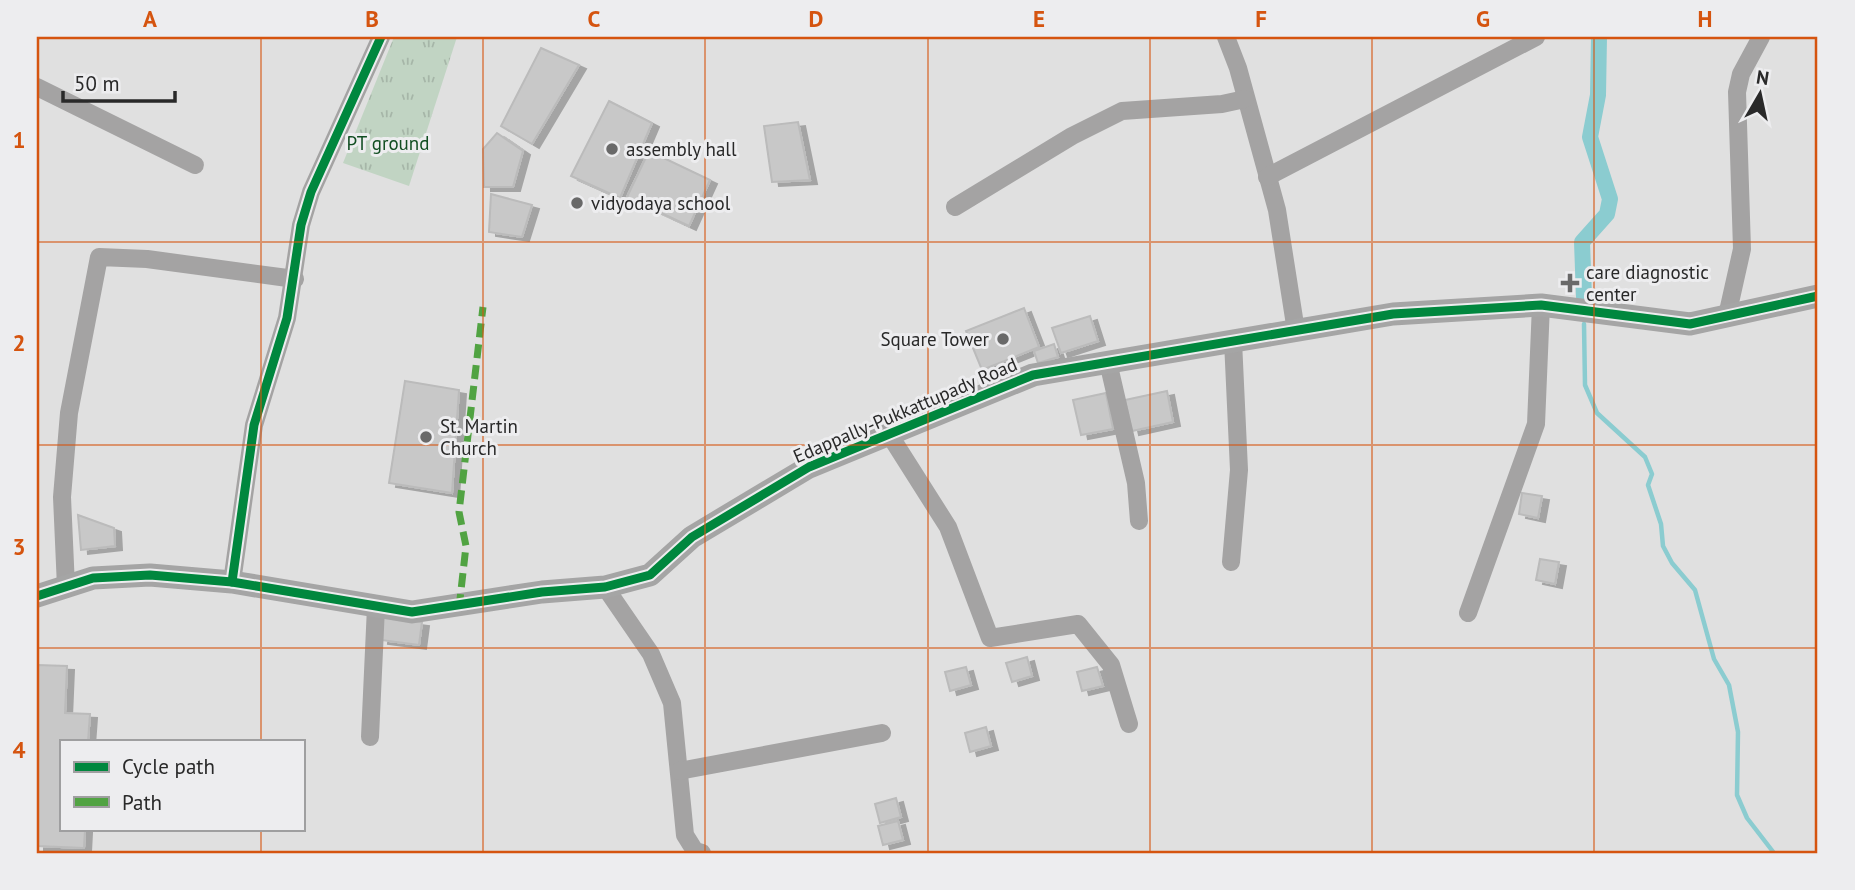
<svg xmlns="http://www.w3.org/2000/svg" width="1855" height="890" viewBox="0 0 1855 890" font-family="'PT Sans',sans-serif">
<defs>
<pattern id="grass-tufts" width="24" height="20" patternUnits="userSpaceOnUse" patternTransform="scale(1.75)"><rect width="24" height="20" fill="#c1d4c3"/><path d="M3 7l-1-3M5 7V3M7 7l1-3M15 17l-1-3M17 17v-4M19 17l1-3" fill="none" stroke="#a6b6a8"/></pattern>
<filter id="shadow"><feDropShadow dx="7" dy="4" stdDeviation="0" flood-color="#0004"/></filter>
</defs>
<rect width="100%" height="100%" fill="#e0e0e0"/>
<path fill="url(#grass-tufts)" d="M394,37H457L409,186L343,163Z"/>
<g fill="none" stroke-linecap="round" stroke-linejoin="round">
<path stroke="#8bccd0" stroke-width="4.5" d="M1584,324L1585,385L1597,413L1645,457L1652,474L1648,485L1661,524L1663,546L1672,563L1695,590L1714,659L1729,685L1738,732L1737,795L1747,818L1774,853"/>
<path stroke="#8bccd0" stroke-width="16" d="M1584,297L1582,242L1607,214L1610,199L1590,137L1598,95L1599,37"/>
</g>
<g fill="#c8c8c8" stroke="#bbb" stroke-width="2" filter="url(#shadow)">
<path d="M541,48L579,65L532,144L501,126Z"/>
<path d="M609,101L652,123L620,198L571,176Z"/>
<path d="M798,122L810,180L772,182L764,126Z"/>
<path d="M497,133L523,151L513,187H484L483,149Z"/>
<path d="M649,151L710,180L689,226L627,197Z"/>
<path d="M491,194L532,205L522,237L489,232Z"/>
<path d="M1024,308L1039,347L982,370L966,331Z"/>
<path d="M1090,316L1098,341L1061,353L1052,328Z"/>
<path d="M1054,344L1058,357L1038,363L1034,351Z"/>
<path d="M405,381L459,390L452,493L389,483Z"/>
<path d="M1167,391L1173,422L1132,431L1125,400Z"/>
<path d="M1106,393L1113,429L1081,435L1073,400Z"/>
<path d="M1522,493L1542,496L1538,518L1519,514Z"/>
<path d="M78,515L114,528L115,546L81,550Z"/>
<path d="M1540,559L1559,562L1555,584L1536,580Z"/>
<path d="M383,617L422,622L419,645L381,640Z"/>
<path d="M1027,657L1032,676L1012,682L1006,663Z"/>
<path d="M37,665L67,666L65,713L90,714L88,741H61V829H85L84,848L37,846Z"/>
<path d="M966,667L971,685L950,691L945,672Z"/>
<path d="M1097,667L1103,686L1082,691L1077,672Z"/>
<path d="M986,727L991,746L970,752L965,733Z"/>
<path d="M896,798L901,817L880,823L875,804Z"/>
<path d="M898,821L903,840L883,845L878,826Z"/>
</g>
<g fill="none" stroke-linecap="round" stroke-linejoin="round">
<g stroke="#a4a3a3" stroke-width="18">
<path d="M1226,37L1238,68L1277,210L1296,331"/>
<path d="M37,87L195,165"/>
<path d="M1267,177L1536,37"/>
<path d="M955,207L1072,136L1122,111L1222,104L1245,99"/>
<path d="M1727,316L1742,249L1737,92L1741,74L1761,37"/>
<path d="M1108,362L1136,483L1139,521"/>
<path d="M889,434L948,527L990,638L1078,624L1111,665L1129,724"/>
<path d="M1231,562L1239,470L1233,341"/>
<path d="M232,582L254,425L287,318L301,225L311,192L381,37"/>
<path d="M66,587L62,497L69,413L99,257L147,259L295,279"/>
<path d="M605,587L651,654L672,703L685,835L695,851L702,853"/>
<path d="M1468,613L1536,424L1541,305"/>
<path d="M370,737L376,607"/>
<path d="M679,771L882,733"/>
</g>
<path stroke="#a5a5a5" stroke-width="23" d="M37,596L93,578L150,575L232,582L412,612L542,592L605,587L650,575L692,537L809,467L1033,375L1393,314L1541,305L1690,324L1818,296"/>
<path stroke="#51a342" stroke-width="7" stroke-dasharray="14 7" stroke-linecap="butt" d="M459,608L466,546L459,512L483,307"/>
<g stroke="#ededef" stroke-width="13">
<g id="cycleway">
<path d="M232,582L254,425L287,318L301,225L311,192L381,37"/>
<path d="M37,596L93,578L150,575L232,582L412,612L542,592L605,587L650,575L692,537L809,467L1033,375L1393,314L1541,305L1690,324L1818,296"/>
</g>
</g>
<use href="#cycleway" stroke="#00873e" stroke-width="9"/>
</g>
<path fill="none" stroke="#d5540f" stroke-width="2" stroke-opacity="0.55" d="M261,37V741M483,37V853M705,37V853M928,37V853M1150,37V853M1372,37V853M1594,37V853M37,242H1818M37,445H1818M37,648H1818M261,829V853"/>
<g fill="#696969" stroke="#ededef" stroke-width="2.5">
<circle cx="612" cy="149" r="7"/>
<circle cx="577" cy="203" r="7"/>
<path d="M1566.5 272.5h7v7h7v7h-7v7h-7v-7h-7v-7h7z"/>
<circle cx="1003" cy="339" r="7"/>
<circle cx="426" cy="437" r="7"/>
</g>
<g text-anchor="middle" stroke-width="6" stroke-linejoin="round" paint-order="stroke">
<g font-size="19" fill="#114e22" stroke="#ededef">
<text x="388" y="150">PT ground</text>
</g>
<g font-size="19" fill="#292929" stroke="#ededef" text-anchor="start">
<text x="626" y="156">assembly hall</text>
<text x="591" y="210">vidyodaya school</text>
<text x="1586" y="279">care diagnostic<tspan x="1586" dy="22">center</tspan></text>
<text x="989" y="346" text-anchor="end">Square Tower</text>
<text x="440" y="433">St. Martin<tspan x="440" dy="22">Church</tspan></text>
</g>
<g font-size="19" fill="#292929" stroke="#ededef">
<text transform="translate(905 410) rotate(-23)" y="7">Edappally-Pukkattupady Road</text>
</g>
</g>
<rect width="1855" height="890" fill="none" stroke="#ededef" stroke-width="77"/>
<rect x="60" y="740" width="245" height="91" fill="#ededef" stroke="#9f9fa0" stroke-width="2"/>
<rect x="74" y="762" width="35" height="10" fill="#00873e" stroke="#9f9fa0" stroke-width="2"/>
<text x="122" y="774" font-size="21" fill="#292929">Cycle path</text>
<rect x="74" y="797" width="35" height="10" fill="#51a342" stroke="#9f9fa0" stroke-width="2"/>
<text x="122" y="810" font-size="21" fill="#292929">Path</text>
<g transform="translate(1760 94) rotate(9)" stroke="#ededef" stroke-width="5" paint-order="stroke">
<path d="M0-5L12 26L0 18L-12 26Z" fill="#292929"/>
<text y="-10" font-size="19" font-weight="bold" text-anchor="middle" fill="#292929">N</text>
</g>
<path d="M63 91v10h112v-10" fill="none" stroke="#292929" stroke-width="3.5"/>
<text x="74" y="91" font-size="21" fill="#292929" stroke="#ededef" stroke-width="5" paint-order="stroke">50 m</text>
<rect x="38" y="38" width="1778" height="814" fill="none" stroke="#d5540f" stroke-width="2.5"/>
<g font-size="23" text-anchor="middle" font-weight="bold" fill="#d5540f">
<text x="150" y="27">A</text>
<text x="372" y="27">B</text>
<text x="594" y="27">C</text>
<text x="816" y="27">D</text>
<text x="1039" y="27">E</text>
<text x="1261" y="27">F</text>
<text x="1483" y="27">G</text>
<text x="1705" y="27">H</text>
<text x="19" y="148">1</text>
<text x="19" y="351">2</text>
<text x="19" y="555">3</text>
<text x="19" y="758">4</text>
</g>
</svg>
